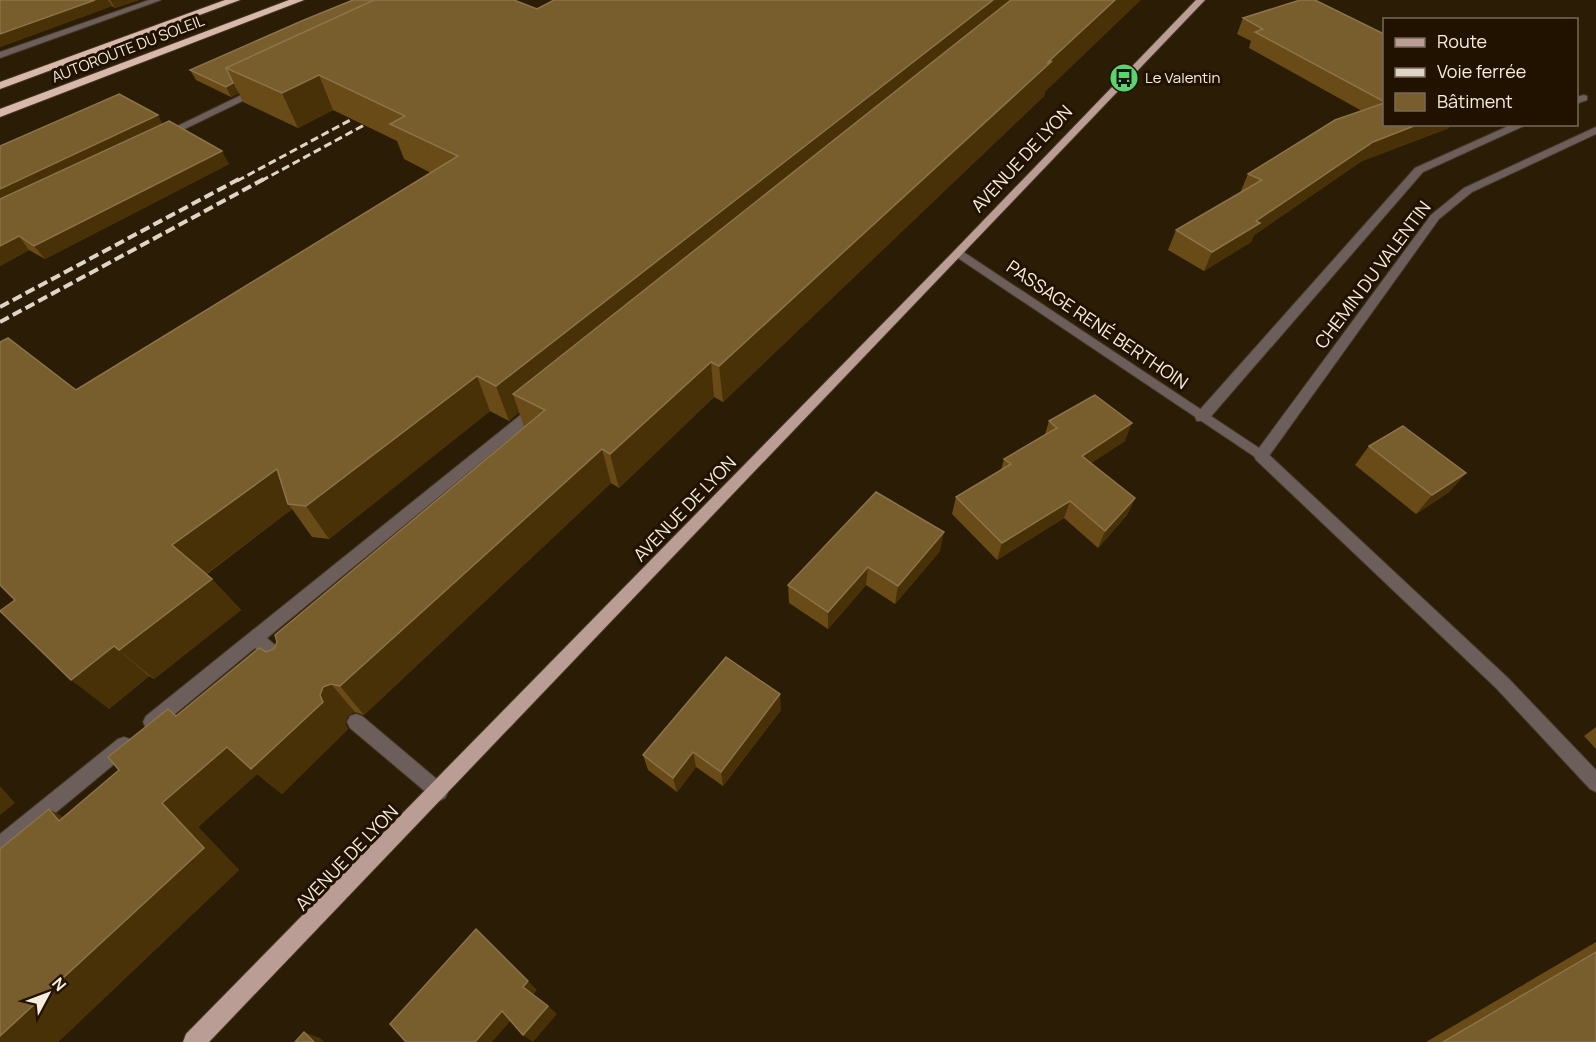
<svg xmlns="http://www.w3.org/2000/svg" width="1596" height="1042" viewBox="0 0 1596 1042" font-family="Manrope,sans-serif">
<rect width="100%" height="100%" fill="#2a1c05"/>
<g fill="none" stroke-linecap="round" stroke-linejoin="round">
<g stroke="#473924" stroke-width="2">
<g id="lane">
<path d="M149,0H161L0,58V52Z"/>
<path d="M1584,95L1587,96V100L1576,104V97Z"/>
<path d="M1513,124H1528L1423,172L1207,421H1197L1195,417L1197,413L1415,168Z"/>
<path d="M538,403L543,405L545,408L543,411L267,638L291,659L293,664L291,669L285,671L279,669L255,648L158,728L152,730L146,728L143,722L146,716L533,405Z"/>
<path d="M1261,451L1266,452L1508,678L1596,770V792L1590,789L1496,688L1256,460L1254,456L1256,452Z"/>
<path d="M356,714L362,716L445,786L448,792L445,798L439,801L433,798L350,728L347,722L350,716Z"/>
<path d="M124,737L130,739L133,745L130,751L7,853L0,855V834L118,739Z"/>
</g>
</g>
<g stroke="#473924" stroke-width="2">
<g id="street">
<path d="M260,86L263,87V91L166,138L157,136Z"/>
<path d="M1596,127V134L1472,192L1439,219L1266,460L1261,461L952,254L954,251H962L1259,448L1431,215L1464,188Z"/>
</g>
</g>
<g stroke="#473924" stroke-width="2">
<path id="primary" d="M1196,0H1205L209,1042H183L186,1034L954,251Z"/>
</g>
<g stroke="#473924" stroke-width="2">
<g id="highway">
<path d="M225,0H240L0,89V82Z"/>
<path d="M289,0H304L0,117V109Z"/>
</g>
</g>
<use href="#lane" fill="#6c5e5a" fill-rule="evenodd"/>
<use href="#street" fill="#6c5e5a" fill-rule="evenodd"/>
<use href="#primary" fill="#ba9e95" fill-rule="evenodd"/>
<use href="#highway" fill="#d9b8ac" fill-rule="evenodd"/>
<g stroke="#dfd5c6" stroke-width="3" stroke-dasharray="8 4" stroke-linecap="butt">
<path d="M237,181L367,111"/>
<path d="M261,181L379,117"/>
</g>
<g stroke="#dfd5c6" stroke-width="4" stroke-dasharray="10 4.5" stroke-linecap="butt">
<path d="M0,307L239,179"/>
<path d="M0,322L264,179"/>
</g>
</g>
<g fill="#694b18">
<path d="M0,0H139L115,8L112,6L0,47Z"/>
<path d="M537,9L1045,92L1044,96L723,402L714,397L619,488L611,483L364,715L355,712L348,715L345,723L348,729L282,794L257,774L198,827L239,870L58,1042H0L63,817L119,770L176,716L266,652L274,649L524,427L519,412L509,421L490,411L329,539L312,537L292,509L207,574L241,610L154,679L149,676L109,709L15,600L76,390L431,173L404,159L397,141L333,110L298,128L243,102L239,93L231,97L196,80L190,70Z"/>
<path d="M1243,18L1449,128L1362,161L1254,235L1251,242L1204,271L1168,250L1176,230L1240,193L1248,174L1362,111L1249,48L1251,41L1237,34Z"/>
<path d="M163,124L229,164L45,259L29,250L0,266V146Z"/>
<path d="M1049,421L1125,441L1091,463L1135,498L1127,515L1098,548L1064,518L997,560L952,514L956,497L1001,470L1004,459L1045,434Z"/>
<path d="M1369,446L1466,473L1449,492L1416,514L1355,465Z"/>
<path d="M940,551L895,604L866,585L828,629L789,603L788,585Z"/>
<path d="M781,710L723,786L696,767L677,792L648,770L643,755Z"/>
<path d="M1596,727V749L1584,736Z"/>
<path d="M1596,942V1042H1426Z"/>
</g>
<g fill="#493107">
<path d="M95,0H108L112,6L0,47V34Z"/>
<path d="M110,0H139L115,8Z"/>
<path d="M993,0H1029L513,394L519,412L509,421L496,386Z"/>
<path d="M1115,0H1141L1045,92L1044,96L723,402L719,366Z"/>
<path d="M319,75L333,110L298,128L282,93Z"/>
<path d="M233,83L239,93L231,97L226,87Z"/>
<path d="M158,115L165,128L0,208V189Z"/>
<path d="M1419,124H1451L1449,128L1362,161L1254,235L1251,242L1204,271L1212,252L1256,221L1373,142Z"/>
<path d="M222,151L229,164L45,259L34,246Z"/>
<path d="M19,236L29,250L0,266V246Z"/>
<path d="M711,362L714,397L619,488L610,454Z"/>
<path d="M477,376L490,411L329,539L306,506Z"/>
<path d="M1132,423L1125,441L1076,473L1082,456Z"/>
<path d="M602,449L611,483L364,715L340,686Z"/>
<path d="M277,469L288,504L292,509L202,577L172,545Z"/>
<path d="M1466,473L1449,492L1416,514L1432,495Z"/>
<path d="M1135,498L1127,515L1098,548L1105,531Z"/>
<path d="M1070,501L1064,518L997,560L1002,543Z"/>
<path d="M944,532L940,551L895,604L898,586Z"/>
<path d="M868,567L866,585L828,629V612Z"/>
<path d="M212,579L241,610L154,679L119,650Z"/>
<path d="M114,646L149,676L109,709L71,680Z"/>
<path d="M331,684L355,712L348,715L345,723L348,729L282,794L257,774L198,827L239,870L58,1042H0V1036L162,803L227,747L320,695L323,687Z"/>
<path d="M780,694L781,710L723,786L721,772Z"/>
<path d="M693,752L696,767L677,792L673,778Z"/>
<path d="M0,786L15,803L0,815Z"/>
<path d="M49,809L92,833L59,821Z"/>
<path d="M476,929L537,990L533,995L523,987Z"/>
<path d="M548,1006L557,1014L533,1042L523,1035Z"/>
<path d="M502,1011L513,1018L492,1042H475Z"/>
<path d="M304,1032L320,1038L324,1042H314Z"/>
</g>
<g fill="#785d2d" stroke="#8c7349" stroke-width="1.5">
<path d="M0,0H95L0,34Z"/>
<path d="M353,0H374L226,68L233,83L226,87L190,70L304,20Z"/>
<path d="M374,0H514L537,9L554,0H993L496,386L477,376L306,506L288,504L277,469L172,545L212,579L119,650L114,646L71,680L0,611L15,600L0,585V342L8,338L76,390L458,156L390,124L405,116L319,75L282,93L226,68Z"/>
<path d="M1011,0H1115L1047,63L1052,61L719,366L711,362L610,454L602,449L340,686L331,684L323,687L320,695L323,702L251,769L227,747L162,803L204,848L0,1036V849L49,809L59,821L119,770L108,757L168,709L176,716L259,648L266,652L274,649L277,642L275,635L545,410L513,394Z"/>
<path d="M1300,0H1315L1384,34V101H1383L1255,32L1263,29L1243,18Z"/>
<path d="M119,94L158,115L0,189V146Z"/>
<path d="M1384,103V124H1419L1373,142L1256,221L1260,223L1212,252L1176,230L1262,180L1248,174L1335,120Z"/>
<path d="M169,121L222,151L34,246L19,236L0,246V199Z"/>
<path d="M1095,395L1132,423L1082,456L1135,498L1105,531L1070,501L1002,543L956,497L1011,464L1004,459L1057,428L1049,421Z"/>
<path d="M1403,426L1466,473L1432,495L1369,446Z"/>
<path d="M876,492L944,532L898,586L868,567L828,612L788,585Z"/>
<path d="M726,657L780,694L721,772L693,752L673,778L643,755Z"/>
<path d="M476,929L528,981L523,987L548,1006L523,1035L502,1011L475,1042H406L390,1024Z"/>
<path d="M1596,952V1042H1443Z"/>
<path d="M304,1032L314,1042H295Z"/>
</g>
<defs>
<g id="bus-disc" transform="scale(1.5)"><circle r="9.5" fill="#5ad56e" stroke="#211200"/><path d="M-5-6H5V4H4V6H2V4H-2V6H-4V4H-5ZM-3.5-4V0h7V-4ZM-3.5 1.2v1.5H-2V1.2ZM2 1.2v1.5H3.5V1.2Z" fill="#111"/></g>
</defs>
<g fill-rule="evenodd">
<use href="#bus-disc" x="1124" y="78"/>
</g>
<g text-anchor="middle" stroke-width="6" stroke-linejoin="round" paint-order="stroke">
<g font-size="15" fill="#f7eddf" stroke="#211200">
<text transform="translate(128 49) rotate(-21)" y="5">AUTOROUTE DU SOLEIL</text>
</g>
<g font-size="15" fill="#f7eddf" stroke="#211200" text-anchor="start">
<text x="1145" y="83">Le Valentin</text>
</g>
<g font-size="18" fill="#f7eddf" stroke="#211200">
<text transform="translate(1022 159) rotate(-47)" y="6">AVENUE DE LYON</text>
<text transform="translate(1373 275) rotate(-53)" y="6">CHEMIN DU VALENTIN</text>
<text transform="translate(1097 325) rotate(34)" y="6">PASSAGE RENÉ BERTHOIN</text>
<text transform="translate(685 509) rotate(-46)" y="6">AVENUE DE LYON</text>
<text transform="translate(347 858) rotate(-46)" y="6">AVENUE DE LYON</text>
</g>
</g>
<rect x="1383" y="18" width="195" height="108" fill="#211200" stroke="#776a59" stroke-width="1.5"/>
<rect x="1395" y="38" width="30" height="9" fill="#ba9e95" stroke="#776a59" stroke-width="1.5"/>
<text x="1437" y="48" font-size="18" fill="#f7eddf">Route</text>
<rect x="1395" y="68" width="30" height="9" fill="#dfd5c6" stroke="#776a59" stroke-width="1.5"/>
<text x="1437" y="78" font-size="18" fill="#f7eddf">Voie ferrée</text>
<rect x="1395" y="93" width="30" height="18" fill="#785d2d" stroke="#776a59" stroke-width="1.5"/>
<text x="1437" y="108" font-size="18" fill="#f7eddf">Bâtiment</text>
<g transform="translate(48 994) rotate(49)" stroke="#211200" stroke-width="4.5" paint-order="stroke">
<path d="M0-4.5L10 22L0 15L-10 22Z" fill="#f7eddf"/>
<text y="-9" font-size="16" font-weight="bold" text-anchor="middle" fill="#f7eddf">N</text>
</g>
</svg>
